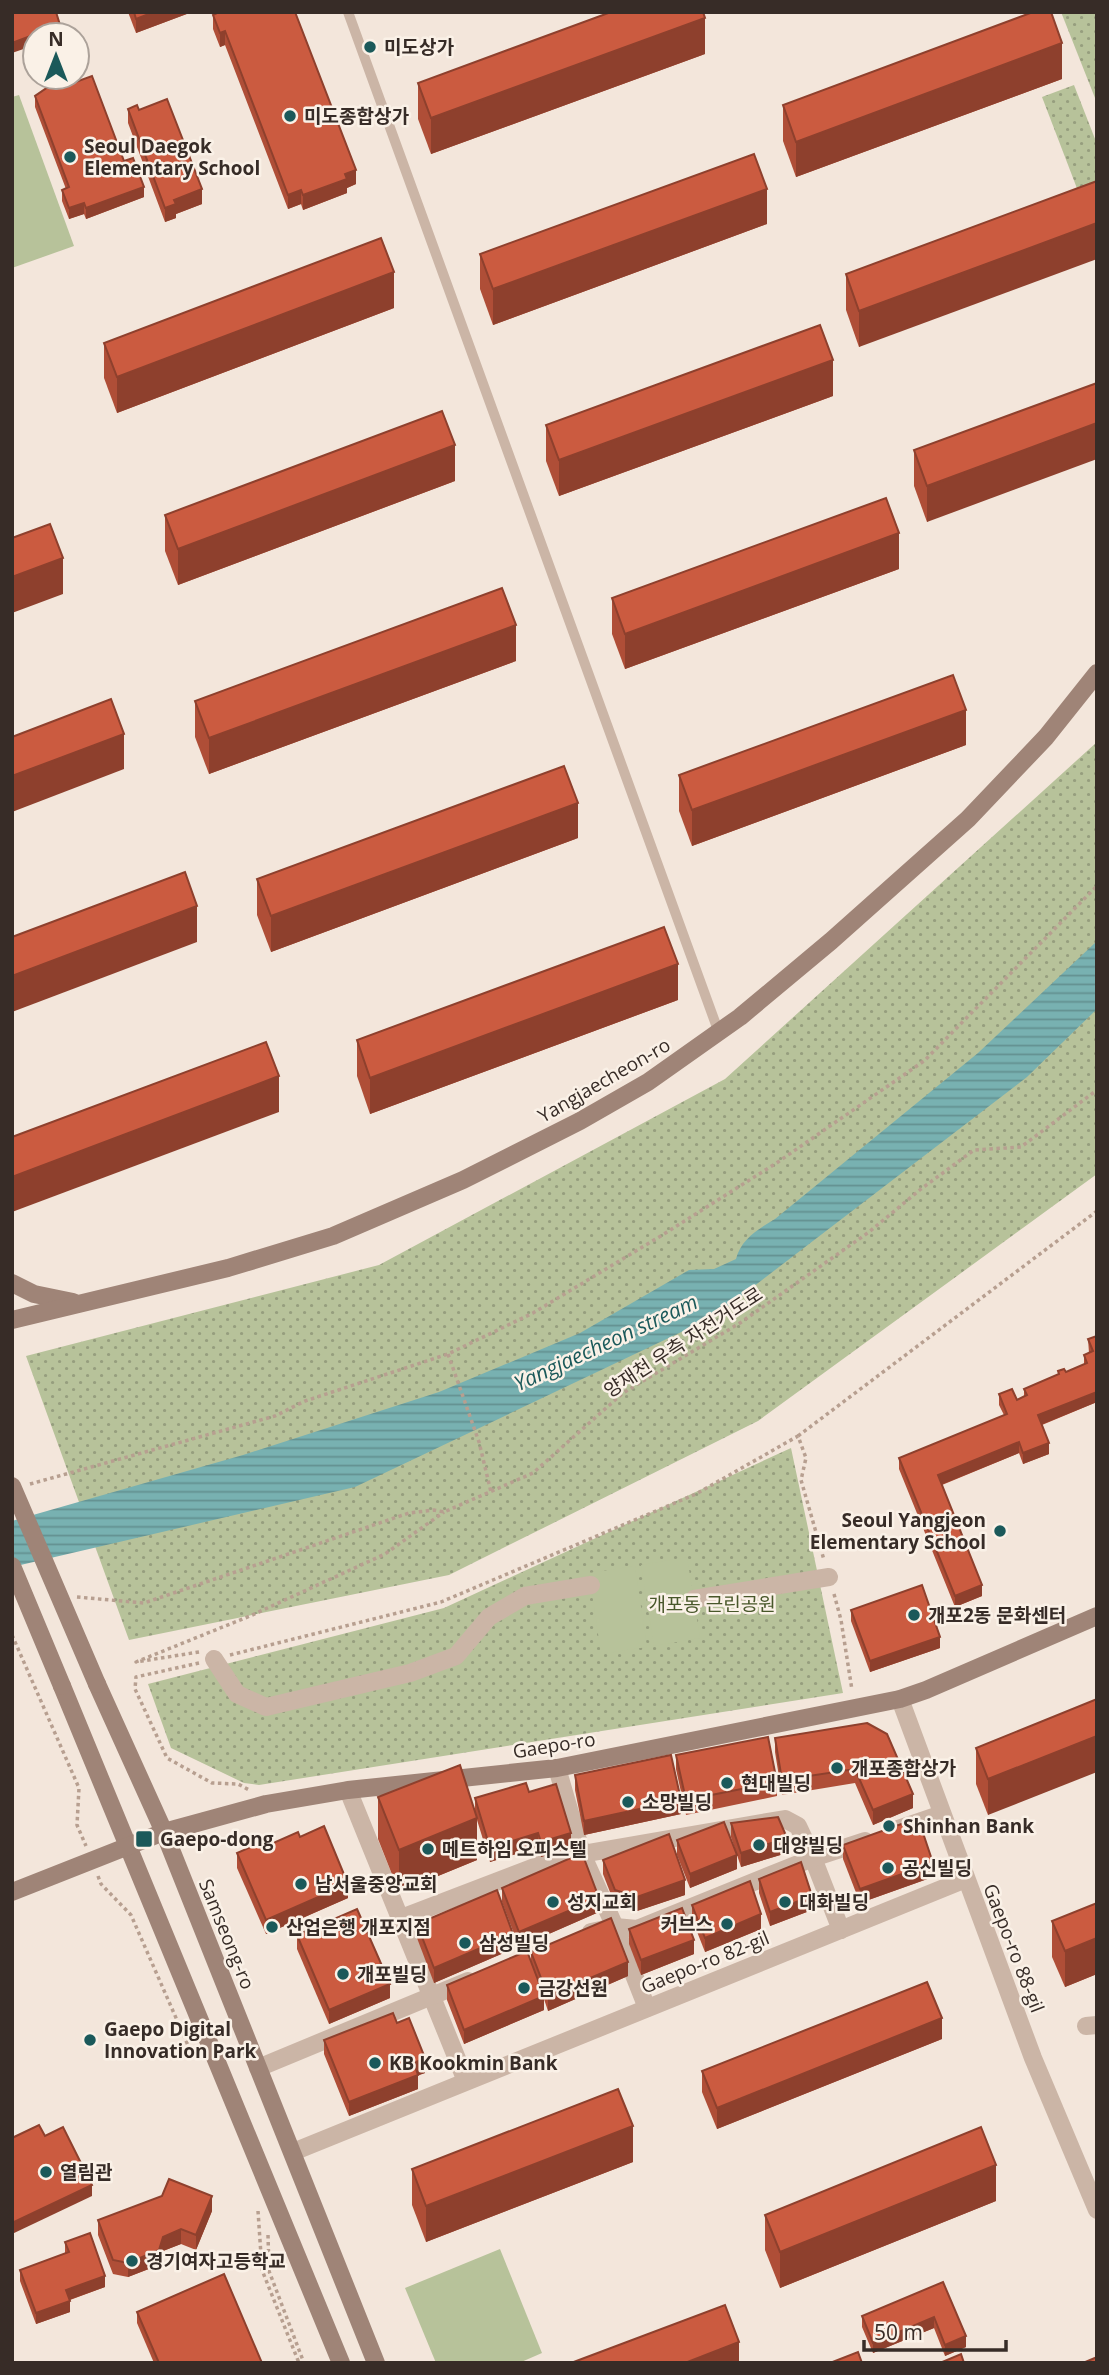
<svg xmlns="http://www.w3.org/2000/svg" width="1109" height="2375" viewBox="0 0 1109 2375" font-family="'Open Sans','Noto Sans KR',sans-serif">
<defs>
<pattern id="park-dots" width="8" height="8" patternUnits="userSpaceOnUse" patternTransform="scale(1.75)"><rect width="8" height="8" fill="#b7c29a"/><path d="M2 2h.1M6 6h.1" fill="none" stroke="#969e7e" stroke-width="1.8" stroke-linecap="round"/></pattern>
<pattern id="water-rules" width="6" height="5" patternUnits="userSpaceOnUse" patternTransform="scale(1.75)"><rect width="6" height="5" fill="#78b1b1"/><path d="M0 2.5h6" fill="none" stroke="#639090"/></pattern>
</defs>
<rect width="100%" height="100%" fill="#f3e6db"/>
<g fill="url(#park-dots)">
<path d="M1061,12H1097V103Z"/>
<path d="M1074,85L1097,144V184L1078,191L1042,97Z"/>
<path d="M1097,742V1174L758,1421L449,1575L129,1640L26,1356L379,1265L725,1079Z"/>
<path d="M791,1448L843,1693L259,1785L244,1783L171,1748L148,1684L444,1608Z"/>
</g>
<g fill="#b7c29a">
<path d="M19,95L74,246L12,268V97Z"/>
<path d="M687,1557L700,1638L654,1646L641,1565Z"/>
<path d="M635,1566L647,1647L601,1654L589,1573Z"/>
<path d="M500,2249L542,2353L519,2363H436L405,2288Z"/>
</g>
<path fill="url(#water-rules)" d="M1097,941V1009L1027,1077L715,1316L355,1487L12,1567V1521L243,1455L439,1392L580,1333L689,1270L714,1269L736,1259C741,1239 758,1229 775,1219L978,1053Z"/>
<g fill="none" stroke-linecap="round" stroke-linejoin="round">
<g stroke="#b79f90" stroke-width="3.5" stroke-dasharray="3.5 3.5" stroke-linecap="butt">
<path d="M448,1354L479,1442L491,1492"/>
<path d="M798,1436L1097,1211"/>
<path d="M30,1484L275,1416L305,1401L448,1354L533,1313L664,1234L778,1162L924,1061L1097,886"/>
<path d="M834,1594L841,1620L852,1690"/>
<path d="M77,1597L144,1603L409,1513L434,1510L444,1512L533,1473L623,1393L740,1323L869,1232L921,1189L974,1150L1021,1147L1097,1090"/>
<path d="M12,1635L79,1788L77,1825L86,1846"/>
<path d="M199,1652L136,1662L250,1616L385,1554L444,1512"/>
<path d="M230,1655L441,1602L696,1494L798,1436L806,1458L801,1480L824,1560"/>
<path d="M199,1663L136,1677L135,1689L167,1758L212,1783L238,1784L251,1791"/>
<path d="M98,1876L101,1884L131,1915L194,2059"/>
<path d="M258,2211L262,2270L299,2363"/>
<path d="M268,2235L269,2271L304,2363"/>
</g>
<path stroke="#cbb5a6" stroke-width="10" d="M348,12L719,1033"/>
<g stroke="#cbb5a6" stroke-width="18">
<path d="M694,1599L829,1577"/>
<path d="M214,1659L237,1694L266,1707L410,1673L456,1656L489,1617L525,1596L591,1585"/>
<path d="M900,1699L1033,2058L1097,2210"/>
<path d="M557,1768L582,1854L615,1927L647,2008"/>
<path d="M348,1790L466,2081"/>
<path d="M898,1829L942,1814"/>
<path d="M399,1919L540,1865L582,1854L785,1819L798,1826L813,1858L841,1930"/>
<path d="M591,1932L615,1927L637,1929L813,1858L865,1841"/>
<path d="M1086,2026L1097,2025"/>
<path d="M258,2068L468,1981"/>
<path d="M293,2152L966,1879"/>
</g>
<g stroke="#9f8477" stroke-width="18">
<path d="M12,1283L34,1294L73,1302"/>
<path d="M12,1320L228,1268L333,1236L463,1180L580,1121L648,1082L740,1017L831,941L968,819L1046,737L1097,673"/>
<path d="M97,1684L164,1832L376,2363"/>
<path d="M62,1686L341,2363"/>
<path d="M12,1892L164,1832L266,1804L348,1790L557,1768L900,1699L926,1690L1097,1616"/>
</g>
<g stroke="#9f8477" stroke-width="18">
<path d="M12,1486L97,1684"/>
<path d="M12,1566L62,1686"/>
</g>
</g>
<g fill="#af4e37">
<path d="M128,12H192L136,33Z"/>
<path d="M215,12H295L356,184L347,188V193L303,210L301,204L288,209L225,45L220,47L213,29V15L216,14Z"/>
<path d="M705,54L431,154L418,119V83Z"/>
<path d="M1062,79L796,177L783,141V105Z"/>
<path d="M73,83L124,161L144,197L86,219L84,214L69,219L62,201V190L66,189L35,107V96Z"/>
<path d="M128,109L202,204L176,214V218L165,222L128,123Z"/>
<path d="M1097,181L859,347L846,310V274Z"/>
<path d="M767,224L493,325L480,289V254Z"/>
<path d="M394,308L117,413L104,378V343Z"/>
<path d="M1097,383L927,522L914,486V450Z"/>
<path d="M833,396L559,496L546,461V425Z"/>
<path d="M455,481L178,585L165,551V515Z"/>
<path d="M899,569L625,669L612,634V598Z"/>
<path d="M516,661L209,774L195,737V701Z"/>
<path d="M966,745L692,846L679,811V775Z"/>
<path d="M578,838L271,952L257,915V879Z"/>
<path d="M678,1000L370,1114L357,1076V1040Z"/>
<path d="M1097,1336V1402L1042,1425L1049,1454L1023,1464L1019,1453L942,1485L982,1596L955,1607L899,1469V1458L1004,1415L999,1405V1394L1017,1400L1024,1397V1389L1058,1375V1371L1066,1372L1084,1364V1355L1089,1353L1088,1339Z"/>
<path d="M851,1610L940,1648L870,1672L851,1621Z"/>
<path d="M1097,1699L988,1815L976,1784V1748Z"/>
<path d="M867,1723L913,1808L873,1825L855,1783L782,1795L775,1752V1738Z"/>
<path d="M676,1755L777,1782V1796L686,1815L676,1769Z"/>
<path d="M575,1775L681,1814L584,1835L575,1790Z"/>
<path d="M529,1792L571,1847L541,1857L538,1847L490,1862L477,1820V1860L399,1892L378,1839V1797L475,1811V1798Z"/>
<path d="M731,1823L787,1853L741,1867L731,1837Z"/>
<path d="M300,1837L348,1898L266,1934L237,1868V1853Z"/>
<path d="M677,1840L737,1869L690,1888L677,1855Z"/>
<path d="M843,1845L933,1877L860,1903L843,1859Z"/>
<path d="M603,1860L685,1895L637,1911L615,1905L603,1874Z"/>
<path d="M759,1879L812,1910L770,1926L759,1893Z"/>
<path d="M502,1888L599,1912L519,1947L502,1902Z"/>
<path d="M1097,1903V1974L1065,1987L1052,1957V1921Z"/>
<path d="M692,1905L761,1929L705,1952L692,1919Z"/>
<path d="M417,1924L513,1949L434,1983L417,1938Z"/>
<path d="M629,1929L694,1954L641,1975L629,1944Z"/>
<path d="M297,1935L390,1998L329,2024L297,1949Z"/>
<path d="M531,1952L628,1976L548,2011L544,1999V2010L464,2044L447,2000V1985L531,1961Z"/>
<path d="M397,2023L425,2073L418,2075V2089L349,2116L324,2054V2040Z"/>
<path d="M942,2039L717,2129L702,2092V2071Z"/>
<path d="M633,2162L426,2242L412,2205V2169Z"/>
<path d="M996,2201L780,2288L765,2250V2215Z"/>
<path d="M212,2211L196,2250L181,2244L163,2251L159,2265L128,2277L113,2274L98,2235V2220Z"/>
<path d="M65,2242L105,2287L70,2300V2312L36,2324L20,2281V2270L65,2254Z"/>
<path d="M943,2282L966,2347L945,2356L934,2328L873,2353L862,2327V2316Z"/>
<path d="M137,2312L262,2363H154L137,2323Z"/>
</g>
<g fill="#8e402d">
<path d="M154,12H192L136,33V19Z"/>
<path d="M705,18V54L431,154V118Z"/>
<path d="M60,25V35H35V45L12,53V43Z"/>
<path d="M225,31V45L220,47V33Z"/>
<path d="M1062,43V79L796,177V142Z"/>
<path d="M356,170V184L347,188V193L303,210V195L345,174Z"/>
<path d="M144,187V197L86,219V208Z"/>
<path d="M202,189V204L176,214V218L165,222V208L174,200Z"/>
<path d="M767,189V224L493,325V289Z"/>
<path d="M301,190V204L288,209V195Z"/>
<path d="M84,203V214L69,219V208Z"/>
<path d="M1097,223V259L859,347V311Z"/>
<path d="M394,272V308L117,413V377Z"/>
<path d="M833,360V396L559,496V460Z"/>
<path d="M1097,423V459L927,522V486Z"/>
<path d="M455,445V481L178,585V549Z"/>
<path d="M899,533V569L625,669V634Z"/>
<path d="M63,558V594L12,613V577Z"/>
<path d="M516,625V661L209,774V738Z"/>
<path d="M966,710V745L692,846V810Z"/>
<path d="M124,734V769L12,812V776Z"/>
<path d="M578,803V838L271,952V916Z"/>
<path d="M197,906V942L12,1012V976Z"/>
<path d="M678,964V1000L370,1114V1078Z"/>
<path d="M279,1076V1112L12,1212V1177Z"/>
<path d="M1097,1392V1402L1038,1426V1415Z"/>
<path d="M1019,1442V1453L938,1486V1475Z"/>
<path d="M1049,1443V1454L1023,1464V1453Z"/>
<path d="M982,1585V1596L955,1607V1596Z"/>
<path d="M940,1637V1648L870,1672V1661Z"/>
<path d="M1097,1736V1772L988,1815V1779Z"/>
<path d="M913,1794V1808L873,1825V1810Z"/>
<path d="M681,1800V1814L584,1835V1821Z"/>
<path d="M477,1818V1860L399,1892V1850Z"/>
<path d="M538,1833V1847L490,1862V1848Z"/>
<path d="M571,1833V1847L541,1857V1842Z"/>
<path d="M787,1838V1853L741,1867V1853Z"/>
<path d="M737,1855V1869L690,1888V1874Z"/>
<path d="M933,1863V1877L860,1903V1889Z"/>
<path d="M685,1880V1895L637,1911V1897Z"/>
<path d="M348,1884V1898L266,1934V1920Z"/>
<path d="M812,1896V1910L770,1926V1912Z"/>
<path d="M599,1898V1912L519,1947V1932Z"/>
<path d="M761,1914V1929L705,1952V1938Z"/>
<path d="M513,1934V1949L434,1983V1968Z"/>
<path d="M1097,1938V1974L1065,1987V1951Z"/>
<path d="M694,1940V1954L641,1975V1960Z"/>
<path d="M628,1962V1976L548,2011V1996Z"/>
<path d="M390,1984V1998L329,2024V2010Z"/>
<path d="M544,1996V2010L464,2044V2030Z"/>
<path d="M942,2018V2039L717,2129V2108Z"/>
<path d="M425,2058V2073L414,2077V2063Z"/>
<path d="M418,2075V2089L349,2116V2102Z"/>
<path d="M633,2126V2162L426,2242V2206Z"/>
<path d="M996,2165V2201L780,2288V2252Z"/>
<path d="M92,2185V2196L12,2234V2223Z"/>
<path d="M212,2196V2211L196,2250V2235Z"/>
<path d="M181,2229V2244L163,2251L159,2265L128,2277V2263L163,2237Z"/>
<path d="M105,2276V2287L66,2301V2290Z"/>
<path d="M70,2301V2312L36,2324V2313Z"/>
<path d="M934,2317V2328L873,2353V2343Z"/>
<path d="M966,2336V2347L945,2356V2345Z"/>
<path d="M739,2342V2363H685Z"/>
</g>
<g fill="#cb5b40" stroke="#8e402d" stroke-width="2">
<path d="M12,12H56L60,25L12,43Z"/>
<path d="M134,12H154L136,19Z"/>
<path d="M219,12H295L356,170L345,174L347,179L303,195L301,190L288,195L225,31L220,33L213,15Z"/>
<path d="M611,12H703L705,18L431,118L418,83Z"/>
<path d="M1033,12H1051L1062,43L796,142L783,105Z"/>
<path d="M92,76L124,161L133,158L144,187L86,208L84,203L69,208L62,190L69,187L35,96L54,83L69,77H71L73,83Z"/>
<path d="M167,99L202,189L174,200L176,204L165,208L128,109L137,105L139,110Z"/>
<path d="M754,154L767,189L493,289L480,254Z"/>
<path d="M1097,181V223L859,311L846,274Z"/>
<path d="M381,238L394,272L117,377L104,343Z"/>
<path d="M820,325L833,360L559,460L546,425Z"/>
<path d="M1097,383V423L927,486L914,450Z"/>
<path d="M442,411L455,445L178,549L165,515Z"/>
<path d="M886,498L899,533L625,634L612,598Z"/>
<path d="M50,524L63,558L12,577V538Z"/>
<path d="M502,588L516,625L209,738L195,701Z"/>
<path d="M953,675L966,710L692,810L679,775Z"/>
<path d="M111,699L124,734L12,776V737Z"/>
<path d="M564,766L578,803L271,916L257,879Z"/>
<path d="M185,872L197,906L12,976V937Z"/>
<path d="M664,927L678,964L370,1078L357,1040Z"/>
<path d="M266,1042L279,1076L12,1177V1137Z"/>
<path d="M1097,1336V1392L1038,1415L1049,1443L1023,1453L1019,1442L938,1475L982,1585L955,1596L899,1458L1007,1414L999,1394L1012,1389L1017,1400L1027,1395L1024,1389L1059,1374L1058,1371L1064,1369L1066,1372L1087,1363L1084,1355L1093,1351L1088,1339Z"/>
<path d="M922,1585L940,1637L870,1661L851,1610Z"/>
<path d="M1097,1699V1736L988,1779L976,1748Z"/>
<path d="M867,1723L887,1734L913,1794L873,1810L855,1769L782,1780L775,1738Z"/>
<path d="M768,1737L777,1782L686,1800L676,1755Z"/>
<path d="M671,1755L681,1800L584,1821L575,1775Z"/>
<path d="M460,1765L477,1818L399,1850L378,1797Z"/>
<path d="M526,1783L529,1792L556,1784L571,1833L541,1842L538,1833L490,1848L475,1798Z"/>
<path d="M778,1817L787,1838L741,1853L731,1823Z"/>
<path d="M918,1818L933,1863L860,1889L843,1845Z"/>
<path d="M724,1822L737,1855L690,1874L677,1840Z"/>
<path d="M324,1826L348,1884L266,1920L237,1853L267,1840L269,1845L298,1832L300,1837Z"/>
<path d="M669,1834L685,1880L637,1897L615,1890L603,1860Z"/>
<path d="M582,1853L599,1898L519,1932L502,1888Z"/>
<path d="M801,1862L812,1896L770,1912L759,1879Z"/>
<path d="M750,1881L761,1914L705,1938L692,1905Z"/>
<path d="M497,1890L513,1934L434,1968L417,1924Z"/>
<path d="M1097,1903V1938L1065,1951L1052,1921Z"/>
<path d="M682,1908L694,1940L641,1960L629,1929Z"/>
<path d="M357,1909L390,1984L329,2010L297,1935Z"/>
<path d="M611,1918L628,1962L548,1996L531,1952Z"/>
<path d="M527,1951L544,1996L464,2030L447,1985Z"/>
<path d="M927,1982L942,2018L717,2108L702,2071Z"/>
<path d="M393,2013L397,2023L409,2018L425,2058L414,2063L418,2075L349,2102L324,2040Z"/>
<path d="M618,2089L633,2126L426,2206L412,2169Z"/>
<path d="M39,2125L45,2136L63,2127L92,2185L12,2223V2138Z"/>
<path d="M981,2127L996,2165L780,2252L765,2215Z"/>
<path d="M169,2179L212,2196L196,2235L181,2229L163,2237L159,2250L128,2263L113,2260L98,2220L162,2196Z"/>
<path d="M90,2233L105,2276L66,2290L70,2301L36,2313L20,2270L69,2252L65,2242Z"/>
<path d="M224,2274L262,2363H159L137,2312Z"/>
<path d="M943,2282L966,2336L945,2345L934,2317L873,2343L862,2316Z"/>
<path d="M725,2305L739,2342L685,2363H571Z"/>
<path d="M858,2352L862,2363H830Z"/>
<path d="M961,2354L964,2363H940Z"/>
<path d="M1097,2357V2363H1083Z"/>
</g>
<g fill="#1b595a" stroke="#faf1e7" stroke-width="2.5">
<circle cx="370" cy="47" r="7"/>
<circle cx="290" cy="116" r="7"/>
<circle cx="70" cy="157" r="7"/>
<circle cx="1000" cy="1531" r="7"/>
<circle cx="914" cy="1615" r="7"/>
<circle cx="837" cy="1768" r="7"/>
<circle cx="727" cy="1783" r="7"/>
<circle cx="628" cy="1802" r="7"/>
<circle cx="889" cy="1826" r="7"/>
<rect x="135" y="1830" width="18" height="18" rx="3.5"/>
<circle cx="759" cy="1845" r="7"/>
<circle cx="428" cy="1849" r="7"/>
<circle cx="888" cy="1868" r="7"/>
<circle cx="301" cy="1884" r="7"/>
<circle cx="553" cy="1902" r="7"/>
<circle cx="785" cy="1902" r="7"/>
<circle cx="727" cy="1924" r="7"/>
<circle cx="272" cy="1927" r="7"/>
<circle cx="465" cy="1943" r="7"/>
<circle cx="343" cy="1974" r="7"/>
<circle cx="524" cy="1988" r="7"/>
<circle cx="90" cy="2040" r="7"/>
<circle cx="375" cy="2063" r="7"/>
<circle cx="46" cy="2172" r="7"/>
<circle cx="132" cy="2261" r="7"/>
</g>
<g text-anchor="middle" stroke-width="5" stroke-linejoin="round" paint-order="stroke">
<g font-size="19" font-weight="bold" fill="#372c27" stroke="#faf1e7" text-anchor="start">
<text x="384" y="54">미도상가</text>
<text x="304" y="123">미도종합상가</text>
<text x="84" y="153">Seoul Daegok<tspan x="84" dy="22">Elementary School</tspan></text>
<text x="986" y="1527" text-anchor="end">Seoul Yangjeon<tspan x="986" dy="22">Elementary School</tspan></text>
<text x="928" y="1622">개포2동 문화센터</text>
<text x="851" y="1775">개포종합상가</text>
<text x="741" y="1790">현대빌딩</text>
<text x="642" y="1809">소망빌딩</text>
<text x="903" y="1833">Shinhan Bank</text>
<text x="160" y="1846">Gaepo-dong</text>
<text x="773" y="1852">대양빌딩</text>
<text x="442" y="1856">메트하임 오피스텔</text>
<text x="902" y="1875">공신빌딩</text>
<text x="315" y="1891">남서울중앙교회</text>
<text x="567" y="1909">성지교회</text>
<text x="799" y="1909">대화빌딩</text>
<text x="713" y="1931" text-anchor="end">커브스</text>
<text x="286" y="1934">산업은행 개포지점</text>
<text x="479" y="1950">삼성빌딩</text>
<text x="357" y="1981">개포빌딩</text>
<text x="538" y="1995">금강선원</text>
<text x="104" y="2036">Gaepo Digital<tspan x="104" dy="22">Innovation Park</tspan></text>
<text x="389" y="2070">KB Kookmin Bank</text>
<text x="60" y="2179">열림관</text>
<text x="146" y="2268">경기여자고등학교</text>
</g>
<g font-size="19" fill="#372c27" stroke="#faf1e7">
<text transform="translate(604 1080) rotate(-30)" y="7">Yangjaecheon-ro</text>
<text transform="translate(683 1342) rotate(-33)" y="7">양재천 우측 자전거도로</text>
<text transform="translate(554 1745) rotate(-9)" y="7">Gaepo-ro</text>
<text transform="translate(227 1934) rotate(68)" y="7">Samseong-ro</text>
<text transform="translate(1014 1948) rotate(69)" y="7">Gaepo-ro 88-gil</text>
<text transform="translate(705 1962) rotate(-22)" y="7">Gaepo-ro 82-gil</text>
</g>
<g font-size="19" fill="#48572a" stroke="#faf1e7">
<text x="712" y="1611">개포동 근린공원</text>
</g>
<g font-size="21" font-style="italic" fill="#1b595a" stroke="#faf1e7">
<text transform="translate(606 1343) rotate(-25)" y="7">Yangjaecheon stream</text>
</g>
</g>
<rect width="1109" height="2375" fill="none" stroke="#372c27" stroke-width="28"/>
<g transform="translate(56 56)"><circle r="33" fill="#faf1e7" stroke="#aca29a" stroke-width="2"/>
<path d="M0-5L12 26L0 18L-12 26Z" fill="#1b595a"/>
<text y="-10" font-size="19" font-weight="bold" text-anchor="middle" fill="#372c27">N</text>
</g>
<path d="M864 2340v10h142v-10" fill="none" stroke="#372c27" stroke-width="3.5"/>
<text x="874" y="2340" font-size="21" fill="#372c27" stroke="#faf1e7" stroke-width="5" paint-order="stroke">50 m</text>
</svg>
